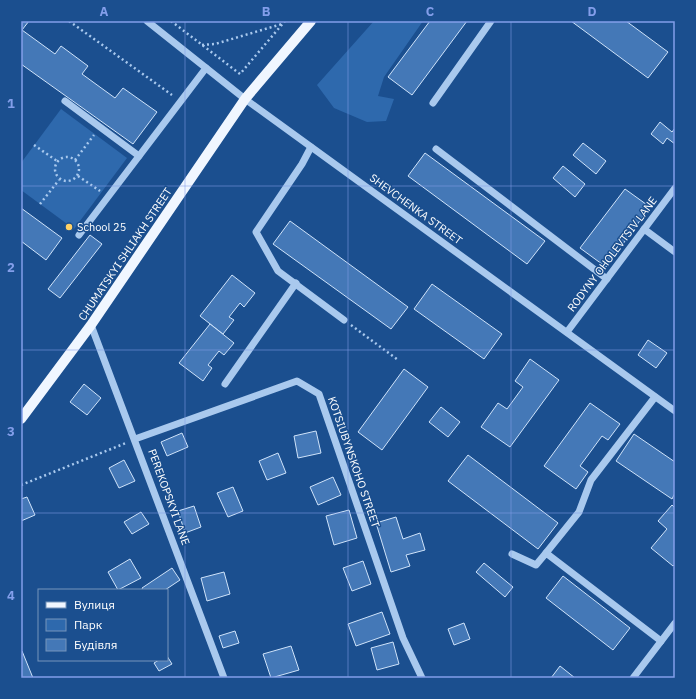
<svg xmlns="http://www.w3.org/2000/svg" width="696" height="699" viewBox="0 0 696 699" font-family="'IBM Plex Sans',sans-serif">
<rect width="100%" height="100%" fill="#1b4f8f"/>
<g fill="#2e69ad">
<path d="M374,21H423L384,77L378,96L394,99L386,121L367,122L334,108L317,85Z"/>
<path d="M61,109L127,158L74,229L21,190V163Z"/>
</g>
<g fill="#4478b7" stroke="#cfe3fa">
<path d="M21,21H29L22,30L55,54L61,46L88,66L82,74L115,98L123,88L157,112L133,144L21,64Z"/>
<path d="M430,21H467L412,95L388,77Z"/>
<path d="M571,21H626L668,52L648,78Z"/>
<path d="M660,122L672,132L675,128V144L667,138L663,144L651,134Z"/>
<path d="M583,143L606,161L596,174L573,155Z"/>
<path d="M425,153L545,241L527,264L408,176Z"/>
<path d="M563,166L585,184L575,197L553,178Z"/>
<path d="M625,189L650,207L606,267L580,248Z"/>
<path d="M21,208L62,238L46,260L21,241Z"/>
<path d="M290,221L408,307L391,329L273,244Z"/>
<path d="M90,235L102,244L60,298L48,289Z"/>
<path d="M232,275L255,293L244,307L240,303L229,317L234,320L223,334L200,316Z"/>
<path d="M432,284L502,334L484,359L414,309Z"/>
<path d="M210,324L234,343L224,355L219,351L208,365L212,368L203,381L179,363Z"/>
<path d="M648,340L667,353L656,368L638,355Z"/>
<path d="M530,359L559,380L510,447L481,427L498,403L507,409L523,387L515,381Z"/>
<path d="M404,369L428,387L382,450L358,432Z"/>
<path d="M84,384L101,398L87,415L70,402Z"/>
<path d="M590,403L620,424L608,440L602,436L580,466L588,472L576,489L544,466Z"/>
<path d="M441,407L460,422L448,437L429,422Z"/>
<path d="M316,431L321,453L298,458L294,436Z"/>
<path d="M182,433L188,447L167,456L161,442Z"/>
<path d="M634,434L675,462V493L672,499L616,461Z"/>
<path d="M278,453L286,473L267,480L259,461Z"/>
<path d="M468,455L558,523L538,549L448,481Z"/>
<path d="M124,460L135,481L119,488L109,468Z"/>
<path d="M333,477L341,495L318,505L310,487Z"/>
<path d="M233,487L243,511L228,517L217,493Z"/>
<path d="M27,497L35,515L21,521V499Z"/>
<path d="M672,505L675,508V564L673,566L651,548L667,529L658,521Z"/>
<path d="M194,506L201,527L185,533L178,511Z"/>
<path d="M349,510L357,538L334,545L326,516Z"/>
<path d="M141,512L149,524L132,534L124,522Z"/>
<path d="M396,517L403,539L420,533L425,550L406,555L410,566L391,572L376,523Z"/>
<path d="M130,559L141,578L118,590L108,572Z"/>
<path d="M363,561L371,584L352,591L343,568Z"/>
<path d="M484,563L513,587L505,597L476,572Z"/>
<path d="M172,568L180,580L165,590H143L142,588Z"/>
<path d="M224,572L230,594L207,601L201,578Z"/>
<path d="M563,576L630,628L613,650L546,598Z"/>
<path d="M382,612L390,634L356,646L348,624Z"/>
<path d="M464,623L470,639L454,645L448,629Z"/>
<path d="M235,631L239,643L223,648L219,636Z"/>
<path d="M393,642L399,664L377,670L371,648Z"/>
<path d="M291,646L299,670L271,678L263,654Z"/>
<path d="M21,651H22L33,678H21Z"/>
<path d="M167,656L172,664L159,671L154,663L159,660H167Z"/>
<path d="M560,666L575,678H551Z"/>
</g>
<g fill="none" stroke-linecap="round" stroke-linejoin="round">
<g stroke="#a9c9ee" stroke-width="2.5" stroke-dasharray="2 3" stroke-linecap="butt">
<path d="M69,21L172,95"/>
<path d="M171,21L240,74L285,21"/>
<path d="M202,45L215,44L282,24"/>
<path d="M34,145L57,161"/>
<circle cx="67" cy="169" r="12"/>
<path d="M75,160L94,135"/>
<path d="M78,176L100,191"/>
<path d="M40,204L59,180"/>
<path d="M351,325L398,360"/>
<path d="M21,485L126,443"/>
</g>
<g stroke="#a9c9ee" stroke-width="7">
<path d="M147,21L245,99L675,411"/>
<path d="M65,101L139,156"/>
<path d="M433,103L491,21"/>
<path d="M311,147L302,164L256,232L278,271L344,320"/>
<path d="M436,149L607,279"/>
<path d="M644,229L675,252"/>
<path d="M79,235L206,68"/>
<path d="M91,325L224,678"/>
<path d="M567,332L675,188"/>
<path d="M225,384L296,283"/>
<path d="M135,439L297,381L319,394L403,638L422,678"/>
<path d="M546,553L579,512L591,480L655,397"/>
<path d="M512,554L536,565L546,553L661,641"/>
<path d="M633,678L675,623"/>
</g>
<path stroke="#f0f6ff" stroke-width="10" d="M21,419L91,325L245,99L311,21"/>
</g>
<path fill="none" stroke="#839eea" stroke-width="1" stroke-opacity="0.55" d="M185,21V678M348,21V678M511,21V678M21,186H675M21,350H675M21,513H675"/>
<circle fill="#ffd166" stroke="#1b4f8f" stroke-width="1.5" cx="69" cy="227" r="4"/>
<g text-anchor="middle" stroke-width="3" stroke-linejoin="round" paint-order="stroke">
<g font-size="11" fill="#fff" stroke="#1b4f8f">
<text transform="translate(416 209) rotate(36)" y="4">SHEVCHENKA STREET</text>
<text transform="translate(125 254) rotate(-56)" y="4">CHUMATSKYI SHLIAKH STREET</text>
<text transform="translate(612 254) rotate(-53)" y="4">RODYNY OHOLEVTSIV LANE</text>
<text transform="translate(354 462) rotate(71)" y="4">KOTSIUBYNSKOHO STREET</text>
<text transform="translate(169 497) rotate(70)" y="4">PEREKOPSKYI LANE</text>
</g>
<g font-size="11" fill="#fff" stroke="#1b4f8f" text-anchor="start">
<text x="77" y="231">School 25</text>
</g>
</g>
<rect width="696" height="699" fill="none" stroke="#1b4f8f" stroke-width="44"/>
<rect x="38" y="589" width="130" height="72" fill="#1b4f8f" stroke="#7695bc"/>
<rect x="46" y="602" width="20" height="6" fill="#f0f6ff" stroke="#7695bc"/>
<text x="74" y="609" font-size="12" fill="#ffffff">Вулиця</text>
<rect x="46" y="619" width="20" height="12" fill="#2e69ad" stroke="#7695bc"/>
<text x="74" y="629" font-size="12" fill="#ffffff">Парк</text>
<rect x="46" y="639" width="20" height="12" fill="#4478b7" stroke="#7695bc"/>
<text x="74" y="649" font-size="12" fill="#ffffff">Будівля</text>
<rect x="22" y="22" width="652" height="655" fill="none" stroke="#839eea" stroke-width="1.5"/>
<g font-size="13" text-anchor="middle" font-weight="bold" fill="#839eea">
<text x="104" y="16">A</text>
<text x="266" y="16">B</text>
<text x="430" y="16">C</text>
<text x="592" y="16">D</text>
<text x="11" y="108">1</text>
<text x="11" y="272">2</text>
<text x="11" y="436">3</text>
<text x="11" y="600">4</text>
</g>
</svg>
